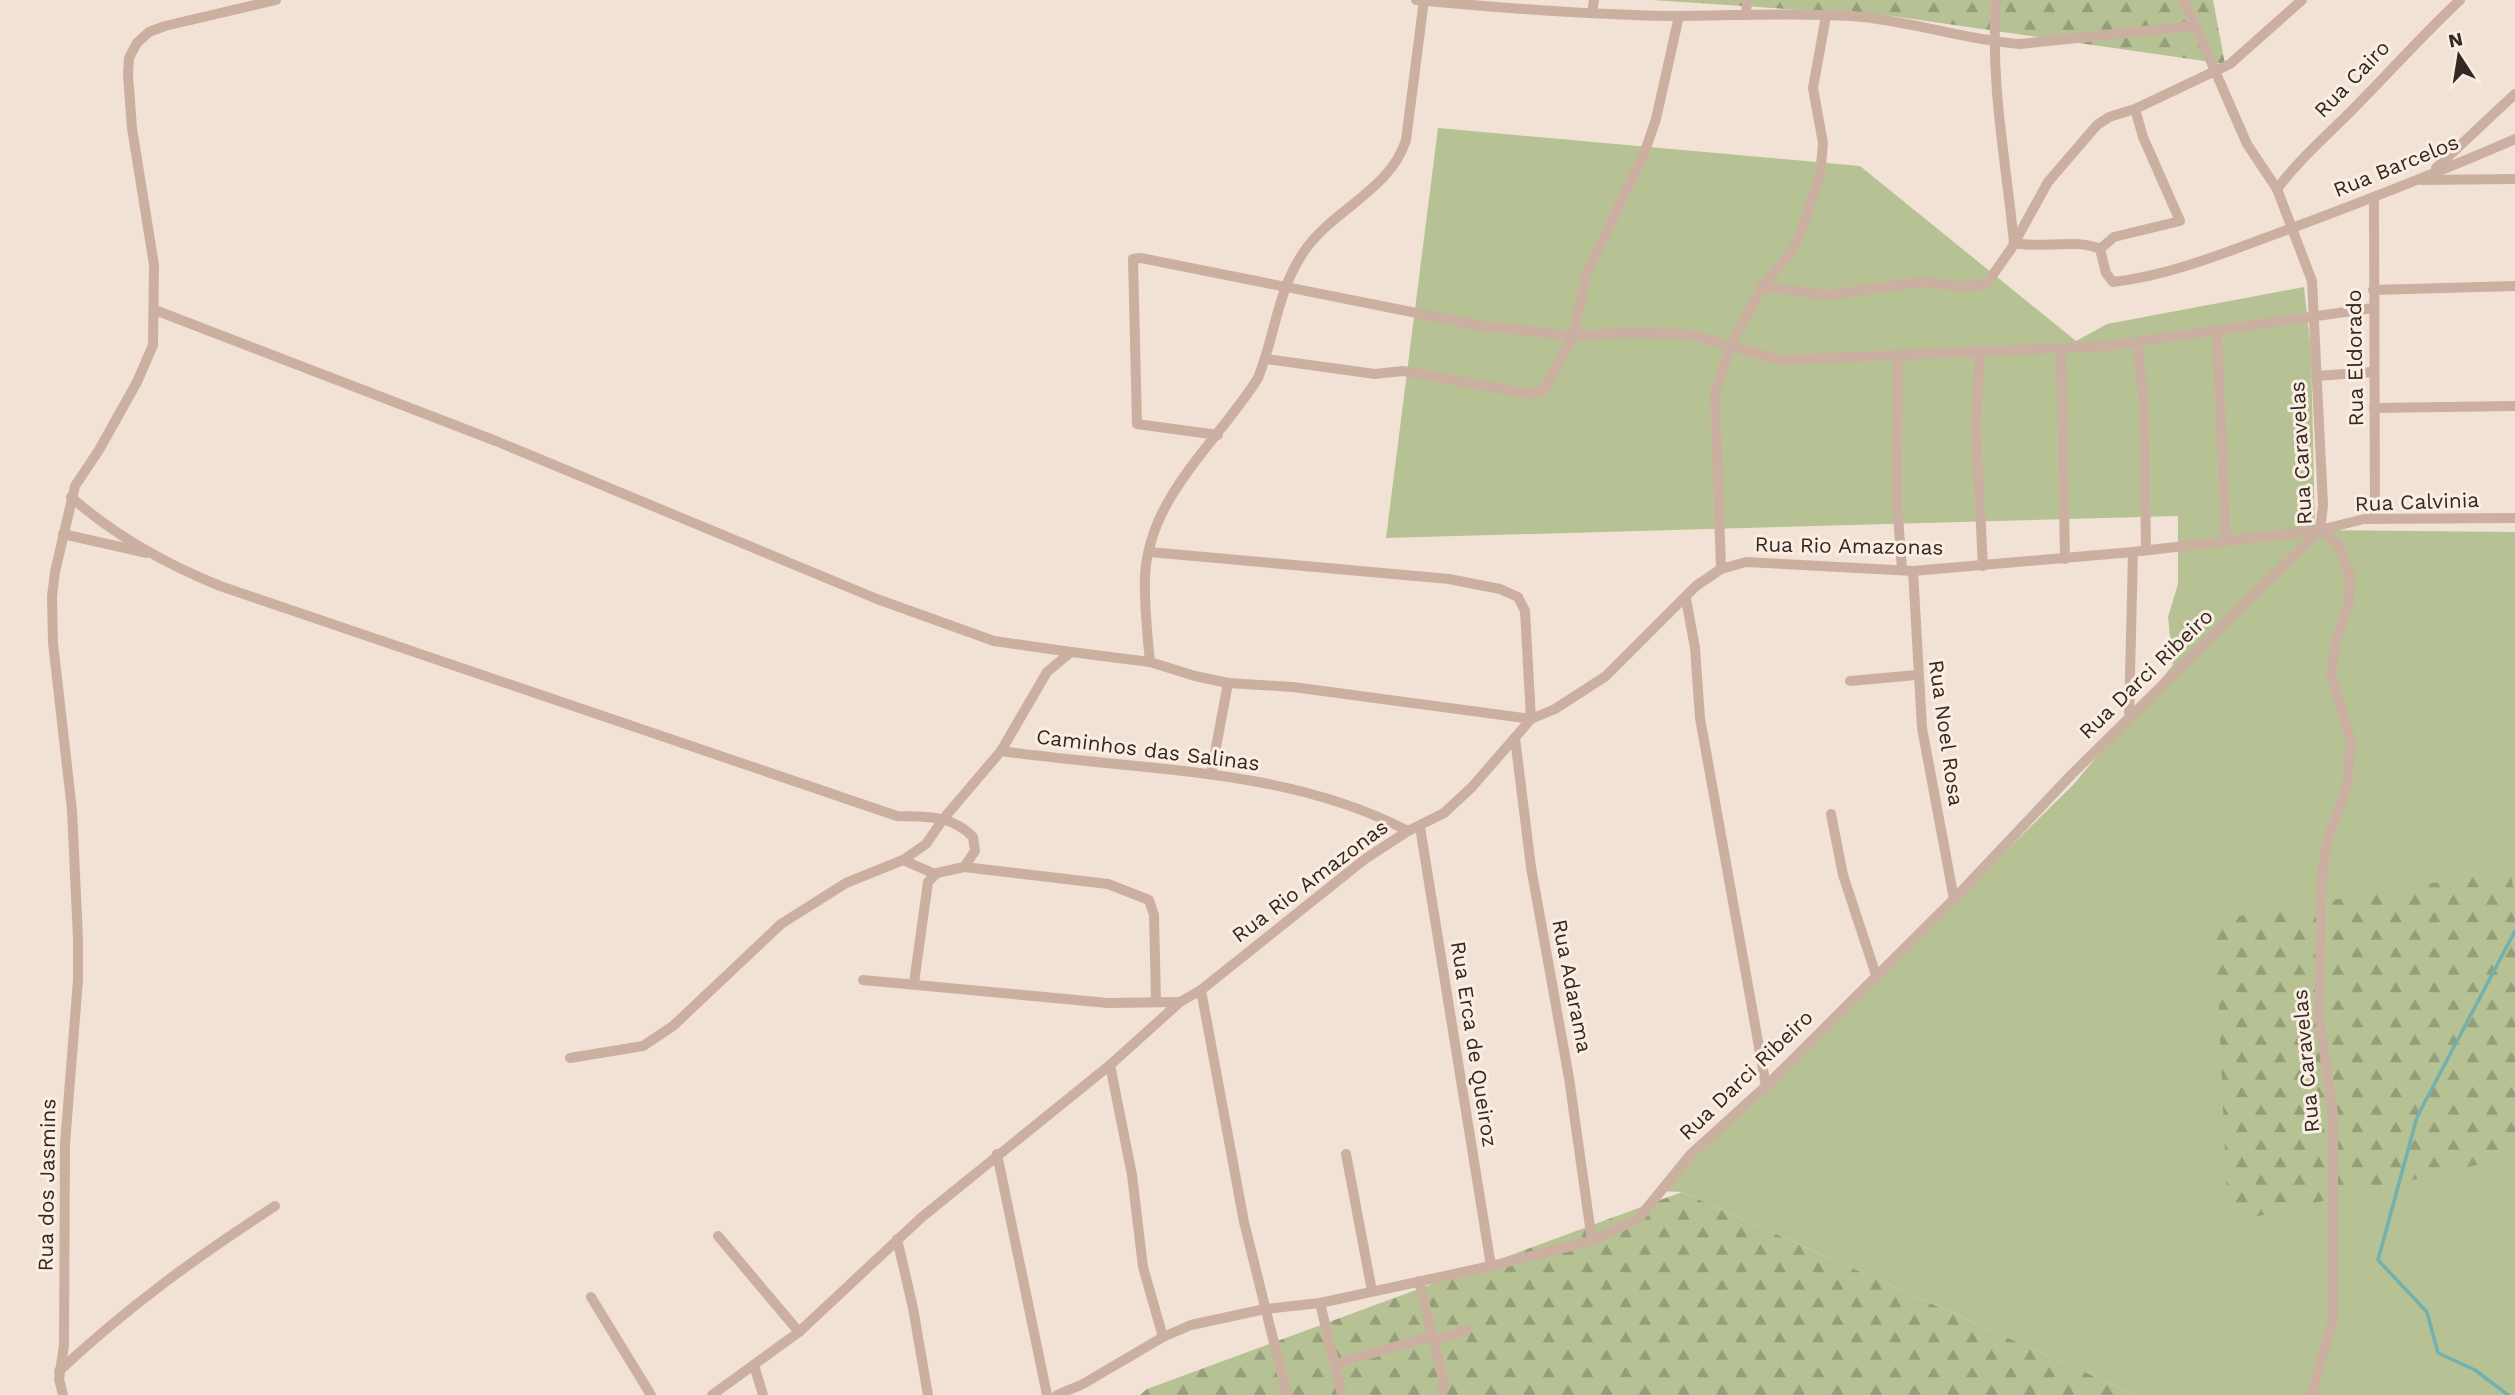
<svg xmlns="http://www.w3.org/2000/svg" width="2515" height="1395" viewBox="0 0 2515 1395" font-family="'Work Sans',sans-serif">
<defs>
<pattern id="forest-firs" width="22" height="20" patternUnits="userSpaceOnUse" patternTransform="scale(1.75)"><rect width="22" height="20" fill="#b6c294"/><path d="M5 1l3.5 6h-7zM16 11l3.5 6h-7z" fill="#959e79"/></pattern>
</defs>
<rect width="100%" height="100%" fill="#f2e2d5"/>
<path fill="#b6c294" d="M1438,128L1860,166L2076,341L2107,324L2304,287L2311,351L2315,530L2515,532V1395H2136L1682,1192L1660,1191L2073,785L2173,665L2168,617L2178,584V516L1386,538Z"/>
<g fill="url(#forest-firs)">
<path d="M1652,0H2213L2225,64L1892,16Z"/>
<path d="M2510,870L2515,897V1156L2228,1223L2215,920Z"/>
<path d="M1682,1192L2136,1395H1140L1147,1389Z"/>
</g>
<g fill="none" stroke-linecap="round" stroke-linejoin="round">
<path stroke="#72b1ae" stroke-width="3.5" d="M2508,1395L2475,1370L2438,1353L2427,1312L2378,1260L2417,1117L2515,931"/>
<g stroke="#cbb0a1" stroke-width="10">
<path d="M1416,0C1501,8 1586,15 1671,16C1731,16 1792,12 1852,16C1909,20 1964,40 2020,44L2193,26"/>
<path d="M1996,0C1990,83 2006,161 2014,243C2042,249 2074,238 2100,249L2106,273L2113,282C2174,275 2234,249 2292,228C2367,200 2442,171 2515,139"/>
<path d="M2184,0L2247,144L2277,189L2312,281L2323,505L2320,530"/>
<path d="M1592,13L1594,0"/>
<path d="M1746,14L1747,0"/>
<path d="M2436,168L2515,94"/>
<path d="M2421,180L2515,179"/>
<path d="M2277,189C2297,162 2320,142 2343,119C2383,80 2419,38 2460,0"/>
<path d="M2374,197L2375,519"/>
<path d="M2100,249L2114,237L2180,221L2143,137L2135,109"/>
<path d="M1762,287L1828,295L1921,282L1969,287L1987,283L2011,249L2048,182L2097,125L2109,117L2135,109L2230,64L2302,0"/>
<path d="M2373,290L2515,286"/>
<path d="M155,310L496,441L877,599L994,641L1071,652"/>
<path d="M2217,331L2226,540"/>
<path d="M2137,342L2144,402L2146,550"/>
<path d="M2061,349L2065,559"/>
<path d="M1980,350L1976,429L1983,566"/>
<path d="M1898,354L1897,503L1902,570"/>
<path d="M1266,359L1375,374L1403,371L1531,394L1544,390L1573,336L1587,272L1644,154L1656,119L1679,16"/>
<path d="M2316,376L2373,372"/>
<path d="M2374,408L2515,406"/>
<path d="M1218,435L1137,424L1133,259L1141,258L1482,326L1573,336L1621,333L1689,334L1780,360L2108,346L2373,308"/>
<path d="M71,497C115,536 166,564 220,586L897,816C926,817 951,814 973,837L975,851L964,867L937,873L928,882L914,983"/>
<path d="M63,534L147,553"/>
<path d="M1721,569L1715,393L1731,345L1762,287L1792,251L1800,235L1820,176L1823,143L1813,88L1826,16"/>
<path d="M1913,571L1922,728L1954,899"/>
<path d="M1686,599L1695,648L1700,718L1766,1086"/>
<path d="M1150,662C1147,633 1144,604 1145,576C1149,496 1218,442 1258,378C1275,336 1277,292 1303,253C1331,210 1390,191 1406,140L1424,0"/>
<path d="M1850,681L1916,675"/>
<path d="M2129,717L2133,552"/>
<path d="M1515,738L1531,867L1569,1078L1592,1241"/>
<path d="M1001,751C1137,771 1284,766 1408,831"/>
<path d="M1211,774L1228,683"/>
<path d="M1831,814L1843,875L1876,975"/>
<path d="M1420,827L1491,1266"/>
<path d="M903,860L935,874"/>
<path d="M964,867L1108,884L1149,900L1154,915L1156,1002"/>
<path d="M863,980L1108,1003L1180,1002"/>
<path d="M1201,990L1244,1222L1287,1395"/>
<path d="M570,1058L643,1046L673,1026L781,924L846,883L903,860L926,844L944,818L1001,751L1047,672L1071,652L1150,662L1195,676L1228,683L1293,687L1531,719L1525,611L1518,597L1500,589L1449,579L1149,552"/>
<path d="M1110,1065L1132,1175L1143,1267L1163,1337"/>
<path d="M997,1154L1047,1395"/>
<path d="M1346,1154L1372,1291"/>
<path d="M718,1236L799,1332"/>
<path d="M897,1239L913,1308L928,1395"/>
<path d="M1419,1281L1443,1379L1442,1395"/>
<path d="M591,1297L651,1395"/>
<path d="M1320,1303L1342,1395"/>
<path d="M1434,1341L1467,1330"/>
<path d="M1335,1364L1432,1336"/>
<path d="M754,1365L763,1395"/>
<path d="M59,1371C129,1306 195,1258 275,1206"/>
<path d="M63,1395L59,1379L64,1345L65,1144L78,980V939L72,810L53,643L52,596L55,572L75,486L99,450L137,382L153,345L154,265L132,128L128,75L129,58L137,43L149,32L165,26L276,0"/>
<path d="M712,1395L799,1332L922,1217L1110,1065L1180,1002L1201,990L1365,859L1408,831L1444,813L1472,787L1531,719L1555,709L1606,676L1696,586L1721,569L1746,562L1913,571L2133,552L2320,530L2364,519L2515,518"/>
<path d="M1057,1395L1083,1384L1163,1337L1191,1325L1265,1309L1320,1303L1491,1266L1592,1241L1638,1219L1691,1154L1766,1086L1954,899L2072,774L2320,530"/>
<path d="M2312,1395L2333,1319V1114L2319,1015L2322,874L2327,842L2347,786L2351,741L2331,674L2335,645L2349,602L2350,576L2338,544L2320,530"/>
</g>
</g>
<g text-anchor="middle" stroke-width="6" stroke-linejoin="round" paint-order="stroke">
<g font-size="21" fill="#342824" stroke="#faede1">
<text transform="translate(2352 79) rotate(-46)" y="7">Rua Cairo</text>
<text transform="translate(2396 166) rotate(-22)" y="7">Rua Barcelos</text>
<text transform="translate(2355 358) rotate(-91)" y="7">Rua Eldorado</text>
<text transform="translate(2301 453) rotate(-93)" y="7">Rua Caravelas</text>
<text transform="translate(2417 502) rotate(-2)" y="7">Rua Calvinia</text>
<text transform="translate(1849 546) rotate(1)" y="7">Rua Rio Amazonas</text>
<text transform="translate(2146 674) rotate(-44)" y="7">Rua Darci Ribeiro</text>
<text transform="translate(1946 733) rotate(82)" y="7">Rua Noel Rosa</text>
<text transform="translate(1148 750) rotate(7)" y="7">Caminhos das Salinas</text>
<text transform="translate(1310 881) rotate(-37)" y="7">Rua Rio Amazonas</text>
<text transform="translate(1572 986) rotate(79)" y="7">Rua Adarama</text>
<text transform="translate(1474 1044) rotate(81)" y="7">Rua Erca de Queiroz</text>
<text transform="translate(2306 1061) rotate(-95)" y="7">Rua Caravelas</text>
<text transform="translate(1746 1075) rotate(-44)" y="7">Rua Darci Ribeiro</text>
<text transform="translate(47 1185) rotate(-89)" y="7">Rua dos Jasmins</text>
</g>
</g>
<g transform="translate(2459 56) rotate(348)" stroke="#faede1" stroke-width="5" paint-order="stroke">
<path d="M0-5L12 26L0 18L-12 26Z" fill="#342824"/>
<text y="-10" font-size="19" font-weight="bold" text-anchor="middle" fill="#342824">N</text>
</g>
</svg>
